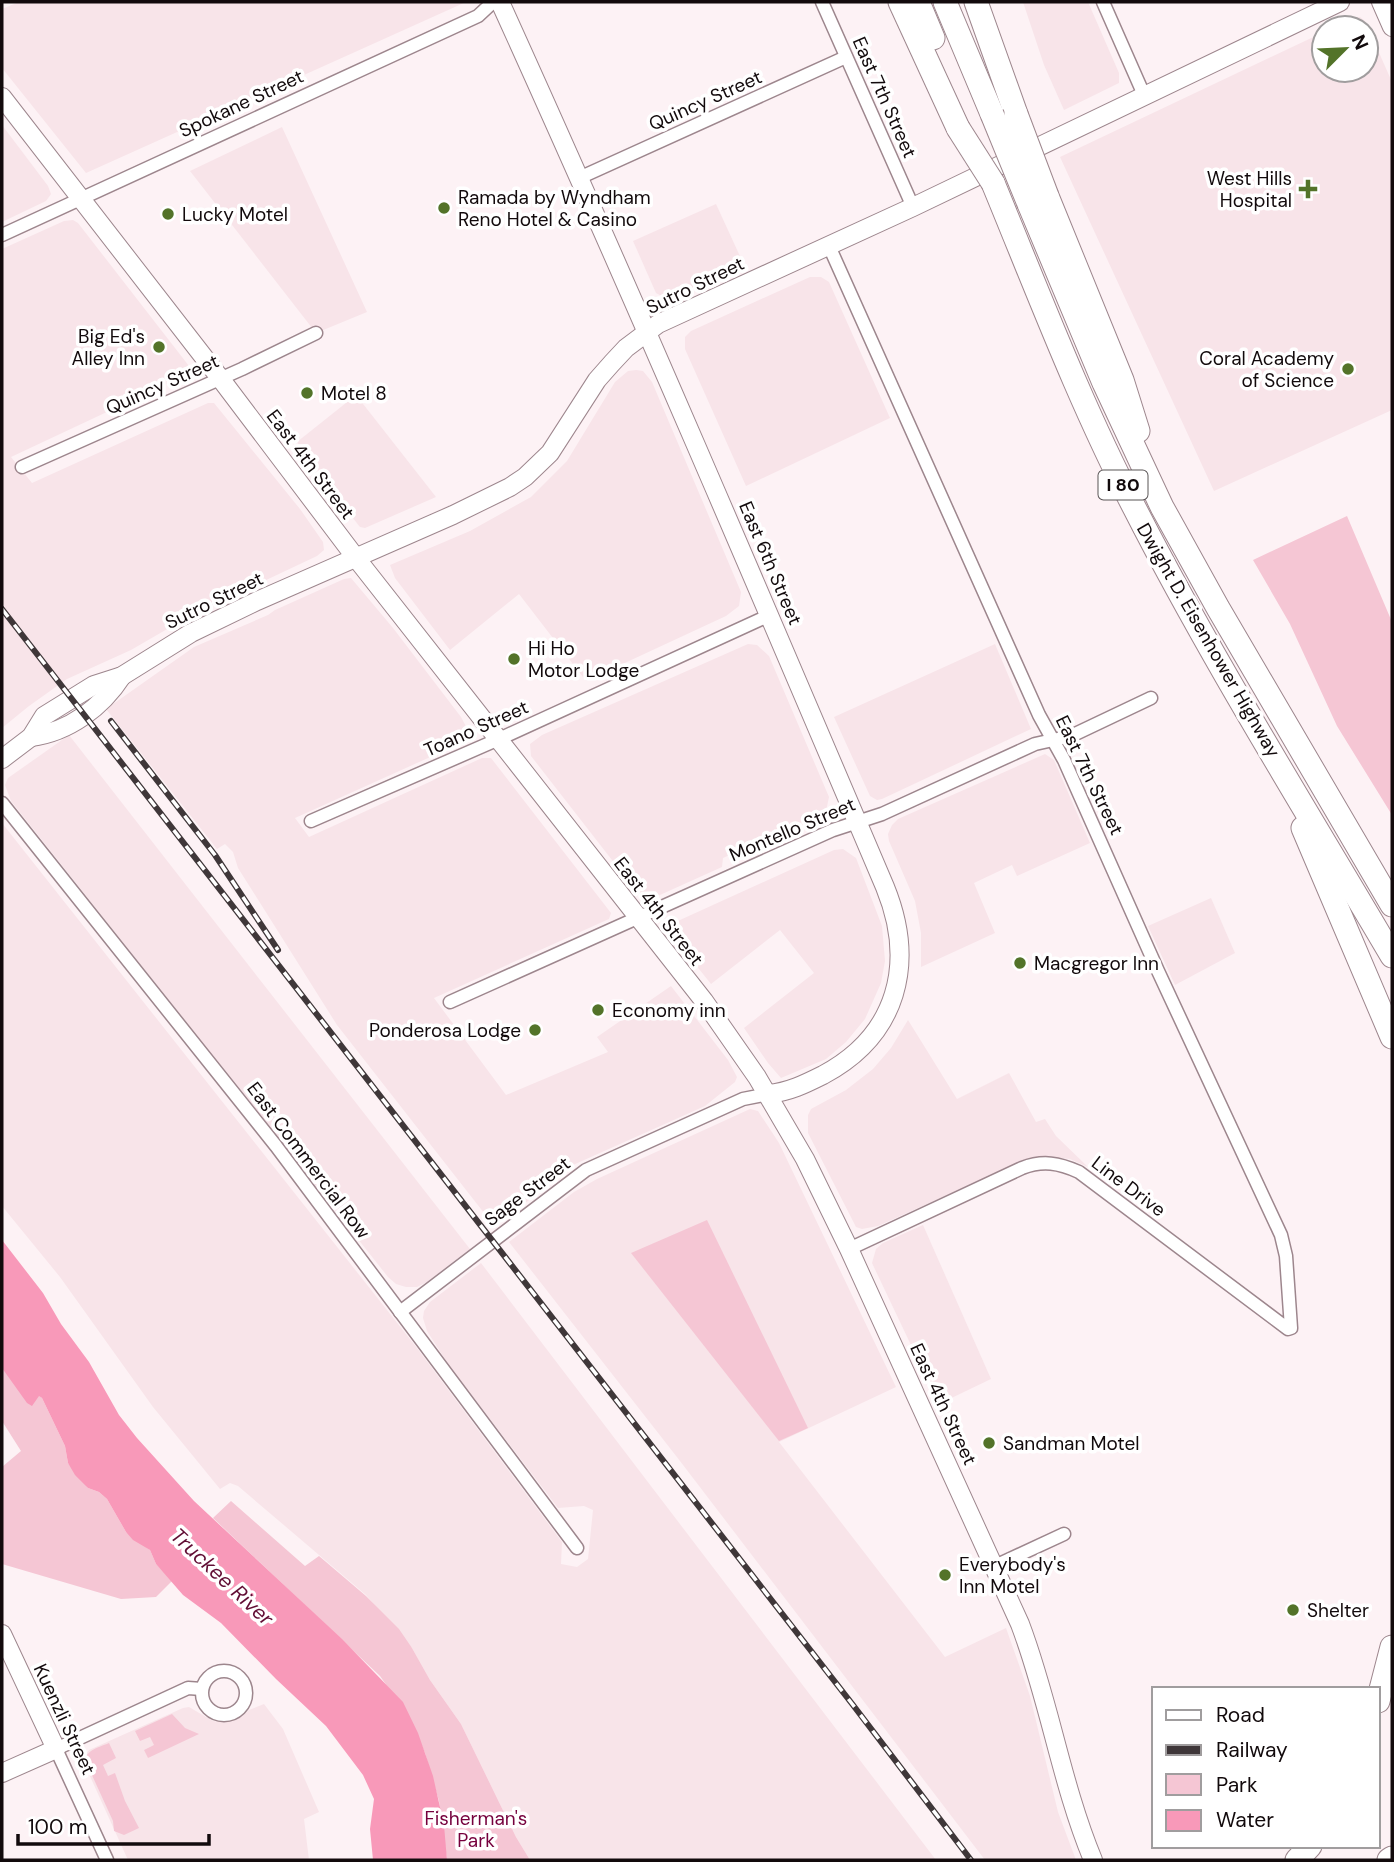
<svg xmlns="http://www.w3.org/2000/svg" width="1394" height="1862" viewBox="0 0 1394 1862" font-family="'DM Sans',sans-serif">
<rect width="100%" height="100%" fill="#fdf2f5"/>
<g fill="#f8e4e9">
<path d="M19,2H466L86,173L2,68V9Z"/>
<path d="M1023,2H1088L1119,73V83L1064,110L1044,65Z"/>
<path d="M1360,17L1365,21L1392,82V410L1214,491L1060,157L1324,32V70H1366V28H1332L1353,18Z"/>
<path d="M2,125L48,186L51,194L46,201L2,222Z"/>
<path d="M282,127L367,312L316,333L190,171Z"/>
<path d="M716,204L744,265L674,297L665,298L656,293L633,241Z"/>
<path d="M73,220L78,223L189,366L190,373L11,457L32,483L208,403H214L300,509L323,542L324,550L317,556L188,617L131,650L67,679L29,706L2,728V249L64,221Z"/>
<path d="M810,277H821L829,282L890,418L746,486L685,349V337L691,331Z"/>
<path d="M636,370L643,371L652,382L741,592L739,606L726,616L586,681L519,594L450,650L395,578L390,565L470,531L531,497L567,461L615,382L628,371Z"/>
<path d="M356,395L436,497L365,528L360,527L356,522L297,442Z"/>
<path d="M351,578L393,628L461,717L470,734L468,740L295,818L309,837L482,758H491L611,913L609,919L434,998L506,1095L608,1052L597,1037L671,986L728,1060L737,1077L735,1082L705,1106L573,1165L495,1227L337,1025L238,868L233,852L225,844L217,849L106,709L194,647L268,615L275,610L344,579Z"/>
<path d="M748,644L757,645L769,656L829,797L826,811L723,858L722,867L651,899L640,896L531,756L530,744L542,735Z"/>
<path d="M995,644L1031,729L882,799L877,800L870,796L834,717Z"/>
<path d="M69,735L470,1249L427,1282L417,1287H406L396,1284L388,1277L11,801L5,785L8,778Z"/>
<path d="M1045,754L1054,760L1090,843L1017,876L1012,865L974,883L995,933L921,967V933L915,901L889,841L888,834L892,825L898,819Z"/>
<path d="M2,823L417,1348L562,1542L561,1564L577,1567L588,1559L593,1510L584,1506L558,1508L448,1364L427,1331L423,1318L424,1311L430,1302L481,1263L936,1860H530L516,1837L461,1724L430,1680L412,1648L366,1595L238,1486L230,1483L220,1489L153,1407L60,1277L2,1206Z"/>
<path d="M843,849L856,858L882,926L885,961L881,983L865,1019L846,1042L826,1059L781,1078L768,1063L744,1028L814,973L780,930L711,984L668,930L669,925L834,850Z"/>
<path d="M1211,898L1235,953L1175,985L1148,926Z"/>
<path d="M908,1020L957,1099L1009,1073L1036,1122L1045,1119L1056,1136L1088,1167L1070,1159L1043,1156L1030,1158L878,1226L862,1229L856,1227L808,1133V1115L811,1109L846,1090L873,1069L891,1048Z"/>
<path d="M750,1109L758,1111L779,1143L896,1387L779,1442L945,1657L1006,1628L1030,1696L1058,1812L1076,1860H985L680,1461L509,1242L574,1192L597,1179Z"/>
<path d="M923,1225L991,1379L939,1404L872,1263L876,1249L883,1243Z"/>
<path d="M264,1704L283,1729L319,1812L304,1819L309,1860H128L84,1763L85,1756L89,1750L183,1708L189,1707L213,1721L222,1722L238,1719L249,1710Z"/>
</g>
<g fill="#f5c6d4">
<path d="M1347,516L1392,622V815L1337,726L1290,624L1253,560Z"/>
<path d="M707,1220L808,1428L779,1441L631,1253Z"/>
<path d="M2,1366L42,1398L65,1446L68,1463L88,1488L99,1492L107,1499L126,1532L150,1550L156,1564L172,1581L156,1597L121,1599L2,1564V1467L21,1451L2,1421Z"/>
<path d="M231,1501L305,1566L319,1556L366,1596L399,1629L412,1648L430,1680L461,1724L516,1837L530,1860H447L439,1801L425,1753L411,1720L380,1676L213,1518Z"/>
<path d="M172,1714L185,1728L199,1734L148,1758L144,1750L154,1745L150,1737L140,1741L135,1731Z"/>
<path d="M109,1743L116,1758L103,1765L108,1776L115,1773L125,1801L139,1828L124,1835L114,1831L113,1821L91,1773L84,1763C86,1750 97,1748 109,1743Z"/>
</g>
<path fill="#f899b9" d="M2,1240L43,1293L61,1324L89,1362L119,1415L137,1438L194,1501L342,1639L403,1702L418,1733L433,1776L444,1825L447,1860H373L370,1829L374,1799L363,1775L326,1726L276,1679L221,1623L183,1595L156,1564L150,1550L133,1540L126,1532L107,1499L99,1492L88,1488L75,1475L68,1463L65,1446L42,1398L39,1396L32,1406L27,1403L2,1368Z"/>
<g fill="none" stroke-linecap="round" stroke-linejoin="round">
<g stroke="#9d868d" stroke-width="15">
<g id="street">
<path d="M822,2L913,207"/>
<path d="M1103,2L1144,95"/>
<path d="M579,178L846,57"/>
<path d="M2,235L478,16L493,2"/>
<path d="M829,246L1039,715L1064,760L1158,971L1281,1235L1286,1256L1291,1328L1288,1329L1079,1172C1059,1163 1043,1160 1022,1168L849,1249"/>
<path d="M22,467L242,369L316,333"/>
<path d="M2,803L276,1146L577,1548"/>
<path d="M311,821L499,739L770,615"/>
<path d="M450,1002L833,830L882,814L1035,744L1071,736L1151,698"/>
<path d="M400,1312L586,1170L743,1099L768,1094"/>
<path d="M995,1566L1064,1534"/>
<circle cx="224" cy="1693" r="22"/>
<path d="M107,1860L56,1749L188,1688L202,1689"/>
</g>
</g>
<g stroke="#9d868d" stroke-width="20">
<g id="secondary">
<path d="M500,2C633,295 759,591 885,887C916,963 898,1035 823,1075C805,1084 789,1092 768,1094"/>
<path d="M1381,2L1392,27"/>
<path d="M2,97L220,378L356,558L704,1001L757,1077L805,1159L849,1249L1020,1624C1050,1703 1061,1783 1093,1860"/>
<path d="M31,737C69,732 102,707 122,676"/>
<path d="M2,759L31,737L44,716L94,685L122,676L191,633L257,601L453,515L510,487L525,477L550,453L597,380L612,363L626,348L658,324L913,207L1340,2"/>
<path d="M2,1634L56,1749L2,1773"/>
</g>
</g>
<g stroke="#9d868d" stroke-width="25">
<g id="highway">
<path d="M900,2L958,128"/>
<path d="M918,2L933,38"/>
<path d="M945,2L992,114"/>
<path d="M976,2L1016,114"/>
<path d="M993,183C1038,292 1080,403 1134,507C1212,660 1305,808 1392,956"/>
<path d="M1047,196L1122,380L1138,431"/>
<path d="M1029,204L1104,383L1162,507L1218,608L1392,905"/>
<path d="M1303,828L1392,1037"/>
<path d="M1378,1701L1392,1647"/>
<path d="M1297,1860L1310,1846"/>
<path d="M1389,1860L1392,1858"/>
</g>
</g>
<use href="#street" stroke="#fff" stroke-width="12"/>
<use href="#secondary" stroke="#fff" stroke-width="18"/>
<use href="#highway" stroke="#fff" stroke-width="23"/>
<g stroke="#3f3739" stroke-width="6">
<g id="rail">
<path d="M2,609L853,1705L971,1860"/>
<path d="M111,721L215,855L278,950"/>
</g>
</g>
<use href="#rail" stroke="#fff" stroke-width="3.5" stroke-dasharray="10" stroke-linecap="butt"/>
<g stroke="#9d868d" stroke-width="25" stroke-linecap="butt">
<g id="highway-bridge">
<path d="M992,114L1029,204"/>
<path d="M1016,114L1047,196"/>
<path d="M958,128L993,183"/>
</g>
</g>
<use href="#highway-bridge" stroke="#fff" stroke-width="23"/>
</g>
<g fill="#537329" stroke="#fff" stroke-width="2.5">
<path d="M1304.5 178.5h7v7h7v7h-7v7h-7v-7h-7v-7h7z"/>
<circle cx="444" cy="208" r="7"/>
<circle cx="168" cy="214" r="7"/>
<circle cx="159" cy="347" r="7"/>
<circle cx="1348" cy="369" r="7"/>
<circle cx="307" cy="393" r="7"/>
<circle cx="514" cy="659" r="7"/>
<circle cx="1020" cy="963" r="7"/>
<circle cx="598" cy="1010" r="7"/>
<circle cx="535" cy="1030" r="7"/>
<circle cx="989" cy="1443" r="7"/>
<circle cx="945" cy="1575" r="7"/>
<circle cx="1293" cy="1610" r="7"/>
</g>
<g text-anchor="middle" stroke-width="7" stroke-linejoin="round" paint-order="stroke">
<rect fill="#fff" stroke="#595455" stroke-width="2" x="1098.5" y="470.5" width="49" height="29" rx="5"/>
<g font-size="18" font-weight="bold" fill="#120a0c">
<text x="1123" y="491">I 80</text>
</g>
<g font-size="19" fill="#120a0c" stroke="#fff">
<text transform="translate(885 97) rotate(66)" y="7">East 7th Street</text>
<text transform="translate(705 100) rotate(-24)" y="7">Quincy Street</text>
<text transform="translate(241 103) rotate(-25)" y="7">Spokane Street</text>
<text transform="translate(695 285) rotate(-26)" y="7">Sutro Street</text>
<text transform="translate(162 384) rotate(-24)" y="7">Quincy Street</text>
<text transform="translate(311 464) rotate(53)" y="7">East 4th Street</text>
<text transform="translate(771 563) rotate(67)" y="7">East 6th Street</text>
<text transform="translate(214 600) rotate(-26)" y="7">Sutro Street</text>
<text transform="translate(1209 640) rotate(60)" y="7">Dwight D. Eisenhower Highway</text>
<text transform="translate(476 728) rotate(-24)" y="7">Toano Street</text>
<text transform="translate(1090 775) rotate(64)" y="7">East 7th Street</text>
<text transform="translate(792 829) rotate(-23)" y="7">Montello Street</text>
<text transform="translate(659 911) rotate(52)" y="7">East 4th Street</text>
<text transform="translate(309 1160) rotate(53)" y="7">East Commercial Row</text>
<text transform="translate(1129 1186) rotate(37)" y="7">Line Drive</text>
<text transform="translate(527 1191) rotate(-37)" y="7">Sage Street</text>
<text transform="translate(944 1404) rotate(65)" y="7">East 4th Street</text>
<text transform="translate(65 1719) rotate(65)" y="7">Kuenzli Street</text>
</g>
<g font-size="19" fill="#120a0c" stroke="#fff" text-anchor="start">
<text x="1292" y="185" text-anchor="end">West Hills<tspan x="1292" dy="22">Hospital</tspan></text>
<text x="458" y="204">Ramada by Wyndham<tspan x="458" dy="22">Reno Hotel &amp; Casino</tspan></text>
<text x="182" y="221">Lucky Motel</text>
<text x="145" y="343" text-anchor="end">Big Ed's<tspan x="145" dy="22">Alley Inn</tspan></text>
<text x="1334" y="365" text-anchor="end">Coral Academy<tspan x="1334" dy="22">of Science</tspan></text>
<text x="321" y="400">Motel 8</text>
<text x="528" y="655">Hi Ho<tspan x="528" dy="22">Motor Lodge</tspan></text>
<text x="1034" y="970">Macgregor Inn</text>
<text x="612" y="1017">Economy inn</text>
<text x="521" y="1037" text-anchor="end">Ponderosa Lodge</text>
<text x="1003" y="1450">Sandman Motel</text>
<text x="959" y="1571">Everybody's<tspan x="959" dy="22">Inn Motel</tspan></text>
<text x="1307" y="1617">Shelter</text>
</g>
<g font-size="19" fill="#75003d" stroke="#fff">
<text x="476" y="1825">Fisherman's<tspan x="476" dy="22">Park</tspan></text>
</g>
<g font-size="21" font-style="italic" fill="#610d34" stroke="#fff">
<text transform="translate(222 1577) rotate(43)" y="7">Truckee River</text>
</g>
</g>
<rect width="1394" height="1862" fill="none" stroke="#120a0c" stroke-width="7"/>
<rect x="1152" y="1687" width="228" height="161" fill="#ffffff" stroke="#a09d9e" stroke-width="2"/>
<rect x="1166" y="1710" width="35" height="10" fill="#ffffff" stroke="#a09d9e" stroke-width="2"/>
<text x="1216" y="1722" font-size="21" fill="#120a0c">Road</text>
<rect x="1166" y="1745" width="35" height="10" fill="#3f3739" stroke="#a09d9e" stroke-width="2"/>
<text x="1216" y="1757" font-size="21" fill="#120a0c">Railway</text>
<rect x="1166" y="1774" width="35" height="21" fill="#f5c6d4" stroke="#a09d9e" stroke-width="2"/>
<text x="1216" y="1792" font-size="21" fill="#120a0c">Park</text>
<rect x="1166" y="1810" width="35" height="21" fill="#f899b9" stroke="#a09d9e" stroke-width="2"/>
<text x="1216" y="1827" font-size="21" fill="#120a0c">Water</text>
<g transform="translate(1345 49) rotate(66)"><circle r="33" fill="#ffffff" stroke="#a09d9e" stroke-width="2"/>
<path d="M0-5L12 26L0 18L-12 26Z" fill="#537329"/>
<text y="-10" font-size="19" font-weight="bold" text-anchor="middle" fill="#120a0c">N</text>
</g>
<path d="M18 1834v10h191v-10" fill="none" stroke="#120a0c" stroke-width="3.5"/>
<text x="28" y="1834" font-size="21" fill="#120a0c" stroke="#ffffff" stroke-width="5" paint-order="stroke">100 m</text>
</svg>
